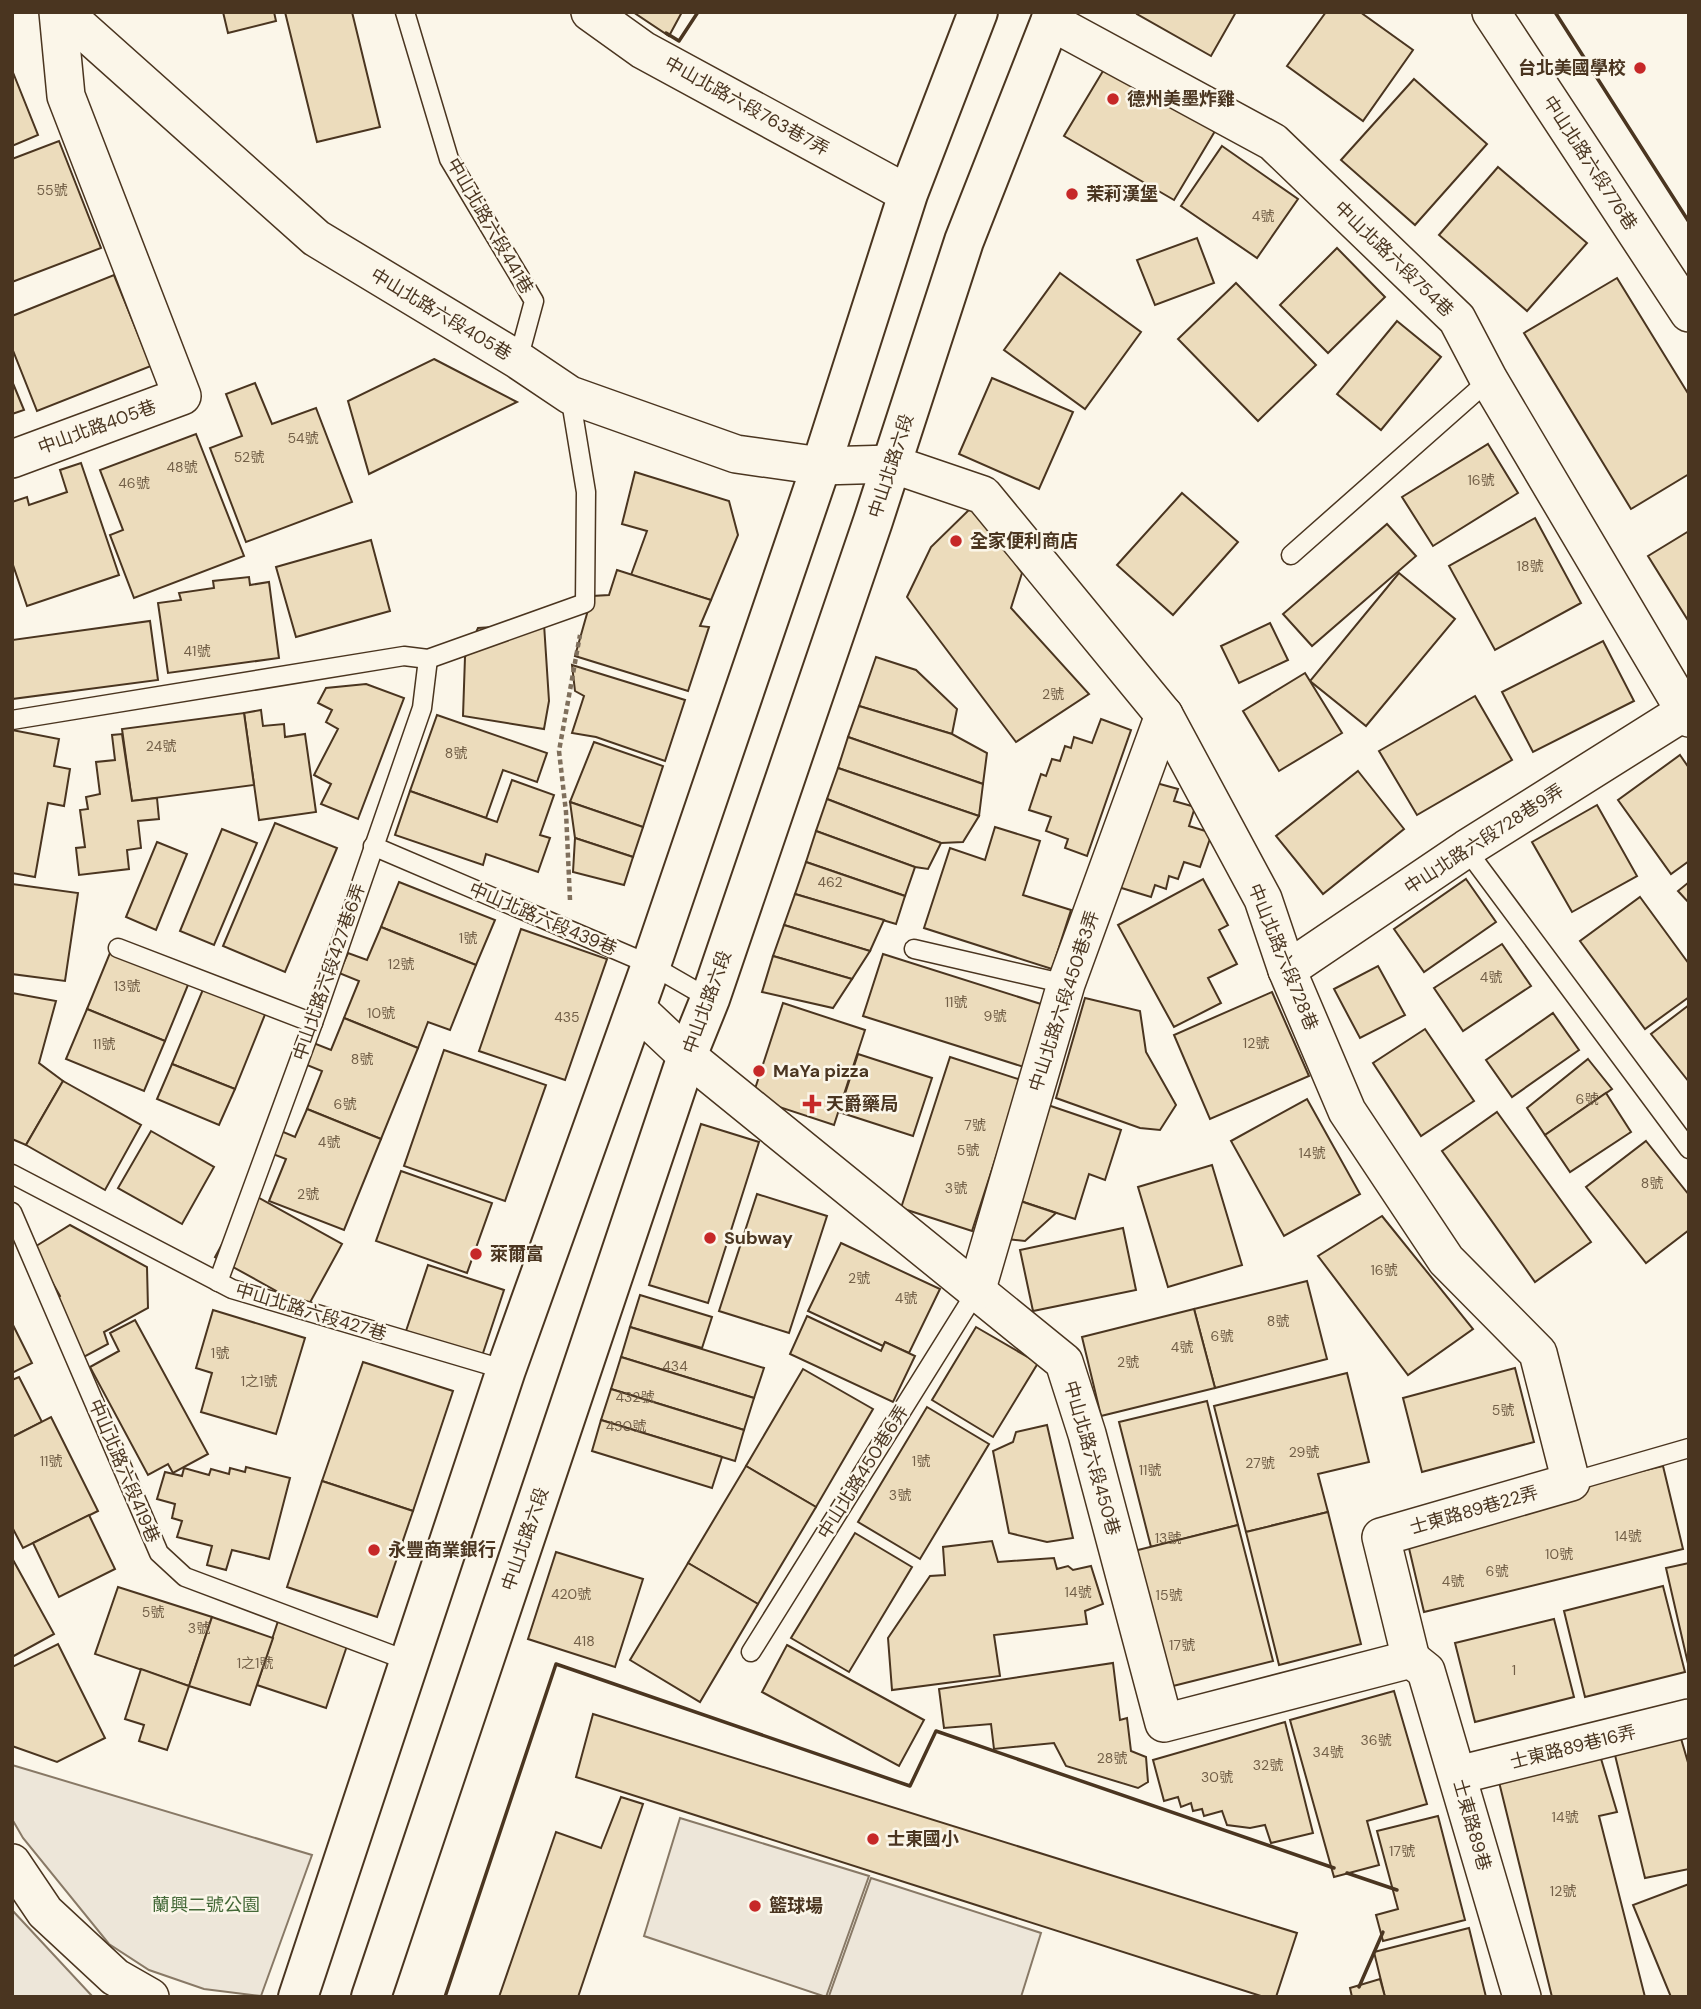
<svg xmlns="http://www.w3.org/2000/svg" width="1701" height="2009" viewBox="0 0 1701 2009" font-family="'DM Sans','Noto Sans TC',sans-serif">
<rect width="100%" height="100%" fill="#fbf6e9"/>
<g fill="#ede6d9" stroke="#887966" stroke-width="2">
<path d="M12,1765L312,1855L261,1996L204,1989L149,1970L109,1944L23,1838L12,1819Z"/>
<path d="M680,1818L869,1876L826,1997L644,1936Z"/>
<path d="M871,1878L1041,1933L1021,1997L829,1996Z"/>
<path d="M12,1910L93,1997H12Z"/>
</g>
<g fill="#ecdcbc" stroke="#4a3520" stroke-width="2">
<path d="M223,12H274L276,21L228,33Z"/>
<path d="M285,12H352L380,127L317,142Z"/>
<path d="M633,12H682L669,36Z"/>
<path d="M1138,12H1236L1211,56L1137,14Z"/>
<path d="M1326,12H1360L1413,50L1363,121L1287,66Z"/>
<path d="M1112,56L1221,121L1174,200L1064,136Z"/>
<path d="M12,70L38,135L12,146Z"/>
<path d="M1414,79L1487,144L1415,225L1341,160Z"/>
<path d="M59,141L101,248L12,282V159Z"/>
<path d="M1222,146L1298,199L1257,258L1181,206Z"/>
<path d="M1498,167L1587,243L1527,311L1439,235Z"/>
<path d="M1197,238L1214,283L1155,305L1137,260Z"/>
<path d="M1337,248L1385,297L1328,353L1280,305Z"/>
<path d="M1060,273L1141,332L1085,409L1004,350Z"/>
<path d="M114,275L151,366L37,411L12,348V316Z"/>
<path d="M1617,278L1689,395V474L1631,509L1524,333Z"/>
<path d="M1236,283L1316,365L1258,421L1178,339Z"/>
<path d="M1397,321L1441,357L1381,430L1337,394Z"/>
<path d="M434,359L517,402L369,474L348,401Z"/>
<path d="M992,378L1073,412L1039,489L959,454Z"/>
<path d="M12,381L24,410L12,414Z"/>
<path d="M255,383L272,424L316,408L352,502L246,542L210,448L242,436L226,394Z"/>
<path d="M196,434L244,556L134,598L110,535L123,530L100,470Z"/>
<path d="M1488,444L1518,493L1433,546L1402,497Z"/>
<path d="M81,463L119,575L27,606L12,562V502L27,497L29,505L67,492L60,470Z"/>
<path d="M635,472L729,501L738,535L711,600L631,575L647,531L622,524Z"/>
<path d="M1182,493L1238,542L1173,615L1117,565Z"/>
<path d="M974,505L1022,573L1011,608L1089,694L1016,742L907,597L931,547Z"/>
<path d="M1535,518L1581,603L1495,650L1449,566Z"/>
<path d="M1387,524L1416,556L1312,646L1283,614Z"/>
<path d="M1689,531V622L1648,556Z"/>
<path d="M371,540L390,611L296,637L276,567Z"/>
<path d="M617,570L711,600L700,626L709,627L688,691L575,656L592,596L609,595Z"/>
<path d="M1399,573L1455,619L1366,726L1310,681Z"/>
<path d="M249,577L250,585L269,582L279,658L168,673L158,603L181,600L179,593L214,588L213,581Z"/>
<path d="M150,621L158,680L12,699V640Z"/>
<path d="M1270,623L1288,660L1239,683L1221,646Z"/>
<path d="M544,624L549,701L544,729L463,716L465,657L478,628Z"/>
<path d="M1603,641L1634,701L1533,752L1502,692Z"/>
<path d="M876,657L916,670L957,709L952,734L859,706Z"/>
<path d="M572,665L685,700L665,761L596,737L572,733L584,696L575,691Z"/>
<path d="M1305,673L1342,733L1279,771L1243,711Z"/>
<path d="M366,684L404,698L358,819L321,804L331,784L314,775L338,729L326,722L332,710L318,703L326,688Z"/>
<path d="M1475,696L1512,760L1417,815L1379,751Z"/>
<path d="M859,706L952,734L987,753L983,784L848,737Z"/>
<path d="M261,710L263,726L284,724L285,737L305,734L316,812L259,820L244,713Z"/>
<path d="M244,713L254,785L132,801L122,729Z"/>
<path d="M437,715L547,753L537,782L503,770L486,818L410,791Z"/>
<path d="M1101,719L1131,730L1087,856L1065,848L1068,839L1046,831L1051,817L1029,810L1041,774L1046,776L1052,759L1060,761L1065,746L1071,748L1074,737L1092,743Z"/>
<path d="M12,730L59,739L54,766L70,769L64,806L48,803L35,877L12,873Z"/>
<path d="M122,734L132,801L157,798L159,819L138,821L141,848L127,850L129,869L79,875L76,848L85,847L80,810L88,809L86,797L100,794L96,762L115,760L112,735Z"/>
<path d="M848,737L983,784L979,816L838,768Z"/>
<path d="M594,742L663,766L643,827L570,802Z"/>
<path d="M1680,755L1689,768V861L1671,874L1618,800Z"/>
<path d="M838,768L979,816L963,842L941,843L827,799Z"/>
<path d="M1358,771L1404,829L1323,894L1276,836Z"/>
<path d="M512,780L554,795L540,835L550,838L538,872L486,854L483,865L395,835L410,791L497,822Z"/>
<path d="M1149,781L1178,789L1174,801L1195,807L1189,826L1212,833L1200,867L1184,862L1178,879L1169,876L1166,889L1155,885L1151,897L1115,886Z"/>
<path d="M827,799L941,843L928,869L915,867L816,831Z"/>
<path d="M570,802L643,827L633,857L575,838Z"/>
<path d="M1597,805L1637,876L1572,912L1532,842Z"/>
<path d="M275,823L337,848L285,972L223,946Z"/>
<path d="M995,827L1040,841L1023,895L1071,910L1052,969L924,928L950,848L985,860Z"/>
<path d="M222,829L257,843L214,945L180,931Z"/>
<path d="M816,831L915,867L905,896L806,862Z"/>
<path d="M575,838L633,857L624,885L573,872Z"/>
<path d="M157,842L187,854L156,930L126,917Z"/>
<path d="M806,862L905,896L896,924L795,894Z"/>
<path d="M1203,879L1228,925L1219,930L1237,964L1208,978L1221,1003L1174,1027L1118,925Z"/>
<path d="M1466,879L1496,922L1424,972L1394,929Z"/>
<path d="M399,882L495,920L476,965L381,927Z"/>
<path d="M1689,882V903L1678,891Z"/>
<path d="M12,884L78,893L65,981L12,974Z"/>
<path d="M795,894L884,920L870,951L784,925Z"/>
<path d="M1640,897L1689,964V997L1645,1029L1580,941Z"/>
<path d="M784,925L870,951L852,979L773,956Z"/>
<path d="M381,927L476,965L450,1030L428,1022L418,1048L344,1018L359,981L339,973L348,953L367,960Z"/>
<path d="M521,929L607,959L565,1080L479,1051Z"/>
<path d="M1502,944L1531,986L1463,1031L1434,988Z"/>
<path d="M112,948L190,980L165,1041L87,1009Z"/>
<path d="M883,954L1044,1005L1024,1067L863,1016Z"/>
<path d="M773,956L852,979L833,1008L762,992Z"/>
<path d="M1378,966L1405,1015L1360,1038L1334,989Z"/>
<path d="M204,987L266,1012L235,1089L172,1064Z"/>
<path d="M1272,992L1309,1076L1210,1119L1174,1035Z"/>
<path d="M12,993L56,1001L39,1063L63,1081L26,1145L12,1139Z"/>
<path d="M1085,998L1140,1011L1146,1052L1176,1105L1160,1130L1140,1128L1056,1098Z"/>
<path d="M783,1003L865,1030L834,1125L752,1098Z"/>
<path d="M1689,1005V1082L1651,1034Z"/>
<path d="M87,1009L165,1041L144,1091L66,1059Z"/>
<path d="M1553,1013L1579,1050L1512,1097L1486,1060Z"/>
<path d="M344,1018L418,1048L381,1139L307,1109L322,1071L302,1063L311,1042L331,1050Z"/>
<path d="M1425,1029L1474,1101L1421,1136L1373,1063Z"/>
<path d="M444,1050L546,1085L505,1201L404,1166Z"/>
<path d="M858,1054L932,1078L913,1136L839,1112Z"/>
<path d="M950,1057L1021,1080L972,1231L901,1208Z"/>
<path d="M1588,1059L1612,1089L1545,1135L1527,1108Z"/>
<path d="M172,1064L235,1089L219,1125L157,1099Z"/>
<path d="M63,1081L141,1125L105,1190L26,1145Z"/>
<path d="M1606,1093L1631,1132L1570,1172L1545,1135Z"/>
<path d="M1307,1099L1360,1194L1284,1236L1231,1141Z"/>
<path d="M1042,1103L1121,1130L1105,1180L1089,1174L1075,1219L1005,1196Z"/>
<path d="M307,1109L381,1139L344,1230L269,1201L286,1159L265,1151L274,1128L295,1137Z"/>
<path d="M1497,1112L1591,1242L1535,1282L1442,1151Z"/>
<path d="M701,1124L759,1142L708,1303L649,1285Z"/>
<path d="M151,1131L214,1167L182,1224L118,1188Z"/>
<path d="M1646,1141L1689,1195V1230L1646,1263L1586,1187Z"/>
<path d="M1212,1165L1242,1265L1168,1287L1138,1187Z"/>
<path d="M401,1171L492,1203L467,1273L376,1241Z"/>
<path d="M250,1193L342,1244L307,1308L215,1257Z"/>
<path d="M757,1194L827,1216L789,1333L719,1311Z"/>
<path d="M1005,1196L1056,1213L1025,1241L1007,1239Z"/>
<path d="M1382,1216L1473,1329L1408,1375L1318,1256Z"/>
<path d="M70,1225L147,1267L148,1308L104,1332L108,1344L80,1359L51,1305L60,1296L33,1248Z"/>
<path d="M1123,1228L1136,1290L1033,1311L1020,1250Z"/>
<path d="M841,1243L940,1289L909,1353L885,1342L883,1346L808,1311Z"/>
<path d="M428,1265L504,1290L482,1356L406,1331Z"/>
<path d="M1307,1281L1327,1359L1215,1388L1194,1309Z"/>
<path d="M640,1295L712,1317L702,1348L630,1327Z"/>
<path d="M1194,1309L1215,1388L1101,1416L1082,1337Z"/>
<path d="M213,1310L305,1338L276,1434L201,1412L212,1373L196,1368Z"/>
<path d="M807,1316L881,1351L885,1342L915,1356L893,1402L790,1354Z"/>
<path d="M135,1320L208,1454L173,1473L168,1464L148,1475L90,1367L119,1351L110,1333Z"/>
<path d="M12,1323L32,1363L12,1373Z"/>
<path d="M630,1327L764,1368L754,1398L621,1357Z"/>
<path d="M976,1327L1038,1363L993,1437L932,1400Z"/>
<path d="M621,1357L754,1398L744,1430L611,1389Z"/>
<path d="M363,1362L453,1391L413,1511L322,1481Z"/>
<path d="M1515,1368L1534,1442L1422,1472L1403,1398Z"/>
<path d="M803,1369L873,1409L816,1507L746,1466Z"/>
<path d="M1347,1373L1369,1462L1318,1474L1328,1512L1246,1532L1214,1406Z"/>
<path d="M19,1377L42,1422L12,1437V1380Z"/>
<path d="M611,1389L744,1430L735,1461L601,1420Z"/>
<path d="M1207,1401L1238,1525L1151,1547L1119,1422Z"/>
<path d="M927,1407L989,1444L920,1559L858,1522Z"/>
<path d="M51,1417L98,1511L23,1548L12,1527V1437Z"/>
<path d="M601,1420L722,1457L712,1488L592,1451Z"/>
<path d="M1047,1425L1073,1538L1047,1542L1009,1533L993,1451L1013,1442L1016,1432Z"/>
<path d="M746,1466L816,1507L758,1604L688,1563Z"/>
<path d="M1663,1466L1683,1549L1424,1612L1404,1527Z"/>
<path d="M246,1467L290,1478L269,1559L232,1550L226,1570L207,1565L212,1546L177,1537L182,1521L172,1518L175,1504L157,1499L165,1472L182,1476L184,1468L209,1475L211,1469L229,1474L230,1468L245,1472Z"/>
<path d="M322,1481L413,1511L377,1617L287,1587Z"/>
<path d="M1328,1512L1361,1644L1279,1665L1246,1532Z"/>
<path d="M89,1515L115,1569L59,1597L33,1543Z"/>
<path d="M1238,1525L1273,1661L1165,1688L1130,1552Z"/>
<path d="M855,1533L912,1567L849,1672L791,1638Z"/>
<path d="M992,1541L998,1562L1054,1558L1057,1569L1068,1566L1073,1570L1091,1566L1103,1604L1085,1611L1087,1624L994,1635L1000,1676L892,1690L888,1638L930,1576L945,1575L943,1547Z"/>
<path d="M556,1552L643,1579L615,1667L528,1639Z"/>
<path d="M12,1558L54,1634L12,1657Z"/>
<path d="M688,1563L758,1604L700,1702L630,1660Z"/>
<path d="M1689,1563V1668L1666,1568Z"/>
<path d="M1663,1586L1685,1672L1585,1697L1564,1611Z"/>
<path d="M118,1587L212,1617L189,1686L95,1654Z"/>
<path d="M281,1612L351,1634L326,1708L257,1685Z"/>
<path d="M212,1617L273,1638L250,1705L189,1686Z"/>
<path d="M1554,1619L1574,1697L1475,1722L1455,1643Z"/>
<path d="M58,1644L105,1738L57,1762L12,1746V1667Z"/>
<path d="M787,1645L924,1720L899,1766L762,1692Z"/>
<path d="M1113,1663L1120,1720L1127,1718L1131,1751L1146,1757L1148,1782L1138,1788L1066,1766L1054,1743L994,1749L991,1724L944,1728L939,1689Z"/>
<path d="M141,1669L189,1686L167,1750L139,1741L144,1725L125,1719Z"/>
<path d="M1394,1691L1427,1804L1367,1821L1379,1865L1334,1877L1290,1720Z"/>
<path d="M593,1714L1297,1933L1276,1997H1264L576,1777Z"/>
<path d="M1285,1722L1313,1833L1271,1843L1265,1825L1250,1828L1227,1825L1222,1811L1204,1816L1202,1809L1193,1811L1191,1803L1181,1807L1178,1797L1164,1801L1153,1760Z"/>
<path d="M1680,1735L1689,1766V1869L1645,1878L1614,1751Z"/>
<path d="M1599,1752L1617,1812L1599,1816L1645,1997H1552L1499,1782Z"/>
<path d="M621,1797L643,1804L578,1997H499L556,1832L601,1848Z"/>
<path d="M1438,1816L1465,1920L1383,1941L1376,1915L1398,1909L1377,1831Z"/>
<path d="M1689,1884V1997H1671L1633,1905Z"/>
<path d="M1469,1928L1486,1997H1385L1374,1952Z"/>
<path d="M1380,1979L1385,1997H1352L1350,1988Z"/>
</g>
<g fill="none" stroke-linecap="round" stroke-linejoin="round">
<g stroke="#4a3520" stroke-width="21">
<g id="lane">
<path d="M405,12L449,159L534,301L518,360"/>
<path d="M1291,555L1489,380"/>
<path d="M12,720L404,656L428,659L585,603L586,492L570,395"/>
<path d="M373,846L651,965L710,999"/>
<path d="M1466,849L1689,1149"/>
<path d="M118,948L313,1023"/>
<path d="M914,949L1066,984"/>
<path d="M12,1174L232,1289L506,1370"/>
<path d="M12,1212L159,1553L185,1577L411,1662"/>
<path d="M218,1282L313,1023L422,708L428,659"/>
<path d="M1571,1482L1689,1448"/>
<path d="M751,1652L976,1292"/>
</g>
</g>
<g stroke="#4a3520" stroke-width="40">
<g id="street">
<path d="M63,12L316,238L518,360L570,395L736,454L821,466L892,464L983,495L1164,715L1263,899L1287,970L1347,1111L1446,1260L1538,1353L1571,1482L1381,1537L1411,1659"/>
<path d="M590,12L643,50L908,194"/>
<path d="M1491,12L1689,313"/>
<path d="M1050,21L1273,142L1457,319L1489,380L1689,718"/>
<path d="M12,459L182,396L66,96L58,12"/>
<path d="M1287,970L1466,849L1684,712"/>
<path d="M636,1008L687,1056L1064,1362L1087,1434L1164,1723L1411,1659"/>
<path d="M976,1292L1066,984L1164,715"/>
<path d="M1411,1659L1426,1671L1522,1997"/>
<path d="M1458,1775L1689,1718"/>
<path d="M12,1863L45,1912L115,1977L150,1997"/>
</g>
</g>
<g stroke="#4a3520" stroke-width="42">
<g id="secondary">
<path d="M298,1997L506,1370L651,965L821,466L908,194L978,12"/>
<path d="M371,1997L687,1056L710,999L873,521L964,241L1054,12"/>
</g>
</g>
<path stroke="#7f6f5c" stroke-width="4.5" stroke-dasharray="5 3.5" stroke-linecap="butt" d="M570,900L566,812L559,751L580,635"/>
<use href="#lane" stroke="#fbf6e9" stroke-width="18"/>
<use href="#street" stroke="#fbf6e9" stroke-width="37"/>
<use href="#secondary" stroke="#fbf6e9" stroke-width="38"/>
<g stroke="#4a3520" stroke-width="3.5">
<path d="M1555,12L1689,222"/>
<path d="M666,33L679,41L698,12"/>
<path d="M1347,1873L1397,1890"/>
<path d="M1359,1987L1383,1932"/>
<path d="M445,1997L556,1664L910,1786L936,1731L1334,1868"/>
</g>
</g>
<g fill="#c62828" stroke="#fbf6e9" stroke-width="2.5">
<circle cx="1640" cy="68" r="7"/>
<circle cx="1113" cy="99" r="7"/>
<circle cx="1072" cy="194" r="7"/>
<circle cx="956" cy="541" r="7"/>
<circle cx="759" cy="1071" r="7"/>
<path d="M808.5 1093.5h7v7h7v7h-7v7h-7v-7h-7v-7h7z"/>
<circle cx="710" cy="1238" r="7"/>
<circle cx="476" cy="1254" r="7"/>
<circle cx="374" cy="1550" r="7"/>
<circle cx="873" cy="1839" r="7"/>
<circle cx="755" cy="1906" r="7"/>
</g>
<g text-anchor="middle" stroke-width="5" stroke-linejoin="round" paint-order="stroke">
<g font-size="14" fill="#725f47">
<text x="52" y="195">55號</text>
<text x="1263" y="221">4號</text>
<text x="303" y="443">54號</text>
<text x="249" y="462">52號</text>
<text x="182" y="472">48號</text>
<text x="1481" y="485">16號</text>
<text x="134" y="488">46號</text>
<text x="1530" y="571">18號</text>
<text x="197" y="656">41號</text>
<text x="1053" y="699">2號</text>
<text x="161" y="751">24號</text>
<text x="456" y="758">8號</text>
<text x="830" y="887">462</text>
<text x="468" y="943">1號</text>
<text x="401" y="969">12號</text>
<text x="1491" y="982">4號</text>
<text x="127" y="991">13號</text>
<text x="956" y="1007">11號</text>
<text x="381" y="1018">10號</text>
<text x="995" y="1021">9號</text>
<text x="567" y="1022">435</text>
<text x="1256" y="1048">12號</text>
<text x="104" y="1049">11號</text>
<text x="362" y="1064">8號</text>
<text x="1587" y="1104">6號</text>
<text x="345" y="1109">6號</text>
<text x="975" y="1130">7號</text>
<text x="329" y="1147">4號</text>
<text x="968" y="1155">5號</text>
<text x="1312" y="1158">14號</text>
<text x="1652" y="1188">8號</text>
<text x="956" y="1193">3號</text>
<text x="308" y="1199">2號</text>
<text x="1384" y="1275">16號</text>
<text x="859" y="1283">2號</text>
<text x="906" y="1303">4號</text>
<text x="1278" y="1326">8號</text>
<text x="1222" y="1341">6號</text>
<text x="1182" y="1352">4號</text>
<text x="220" y="1358">1號</text>
<text x="1128" y="1367">2號</text>
<text x="675" y="1371">434</text>
<text x="259" y="1386">1之1號</text>
<text x="635" y="1402">432號</text>
<text x="1503" y="1415">5號</text>
<text x="626" y="1431">430號</text>
<text x="1304" y="1457">29號</text>
<text x="51" y="1466">11號</text>
<text x="921" y="1466">1號</text>
<text x="1260" y="1468">27號</text>
<text x="1150" y="1475">11號</text>
<text x="900" y="1500">3號</text>
<text x="1628" y="1541">14號</text>
<text x="1168" y="1543">13號</text>
<text x="1559" y="1559">10號</text>
<text x="1497" y="1576">6號</text>
<text x="1453" y="1586">4號</text>
<text x="1078" y="1597">14號</text>
<text x="571" y="1599">420號</text>
<text x="1169" y="1600">15號</text>
<text x="153" y="1617">5號</text>
<text x="199" y="1633">3號</text>
<text x="584" y="1646">418</text>
<text x="1182" y="1650">17號</text>
<text x="255" y="1668">1之1號</text>
<text x="1514" y="1675">1</text>
<text x="1376" y="1745">36號</text>
<text x="1328" y="1757">34號</text>
<text x="1112" y="1763">28號</text>
<text x="1268" y="1770">32號</text>
<text x="1217" y="1782">30號</text>
<text x="1565" y="1822">14號</text>
<text x="1402" y="1856">17號</text>
<text x="1563" y="1896">12號</text>
</g>
<g font-size="18" font-weight="bold" fill="#4a3520" stroke="#fbf6e9" text-anchor="start">
<text x="1626" y="74" text-anchor="end">台北美國學校</text>
<text x="1127" y="105">德州美墨炸雞</text>
<text x="1086" y="200">茉莉漢堡</text>
<text x="970" y="547">全家便利商店</text>
<text x="773" y="1077">MaYa pizza</text>
<text x="826" y="1110">天爵藥局</text>
<text x="724" y="1244">Subway</text>
<text x="490" y="1260">萊爾富</text>
<text x="388" y="1556">永豐商業銀行</text>
<text x="887" y="1845">士東國小</text>
<text x="769" y="1912">籃球場</text>
</g>
<g font-size="18" fill="#4a3520" stroke="#fbf6e9">
<text transform="translate(747 106) rotate(29)" y="6">中山北路六段763巷7弄</text>
<text transform="translate(1590 163) rotate(57)" y="6">中山北路六段776巷</text>
<text transform="translate(490 226) rotate(60)" y="6">中山北路六段441巷</text>
<text transform="translate(1394 259) rotate(44)" y="6">中山北路六段754巷</text>
<text transform="translate(441 314) rotate(31)" y="6">中山北路六段405巷</text>
<text transform="translate(97 427) rotate(-20)" y="6">中山北路405巷</text>
<text transform="translate(891 466) rotate(-72)" y="6">中山北路六段</text>
<text transform="translate(1484 839) rotate(-33)" y="6">中山北路六段728巷9弄</text>
<text transform="translate(543 919) rotate(23)" y="6">中山北路六段439巷</text>
<text transform="translate(1283 957) rotate(68)" y="6">中山北路六段728巷</text>
<text transform="translate(329 972) rotate(-71)" y="6">中山北路六段427巷6弄</text>
<text transform="translate(1064 1001) rotate(-72)" y="6">中山北路六段450巷3弄</text>
<text transform="translate(707 1002) rotate(-70)" y="6">中山北路六段</text>
<text transform="translate(311 1312) rotate(17)" y="6">中山北路六段427巷</text>
<text transform="translate(1092 1458) rotate(74)" y="6">中山北路六段450巷</text>
<text transform="translate(124 1471) rotate(67)" y="6">中山北路六段419巷</text>
<text transform="translate(863 1472) rotate(-58)" y="6">中山北路450巷6弄</text>
<text transform="translate(1474 1510) rotate(-16)" y="6">士東路89巷22弄</text>
<text transform="translate(525 1539) rotate(-71)" y="6">中山北路六段</text>
<text transform="translate(1573 1747) rotate(-14)" y="6">士東路89巷16弄</text>
<text transform="translate(1472 1825) rotate(74)" y="6">士東路89巷</text>
</g>
<g font-size="18" fill="#436837" stroke="#fbf6e9">
<text x="206" y="1911">蘭興二號公園</text>
</g>
</g>
<rect width="1701" height="2009" fill="none" stroke="#4a3520" stroke-width="28"/>
</svg>
